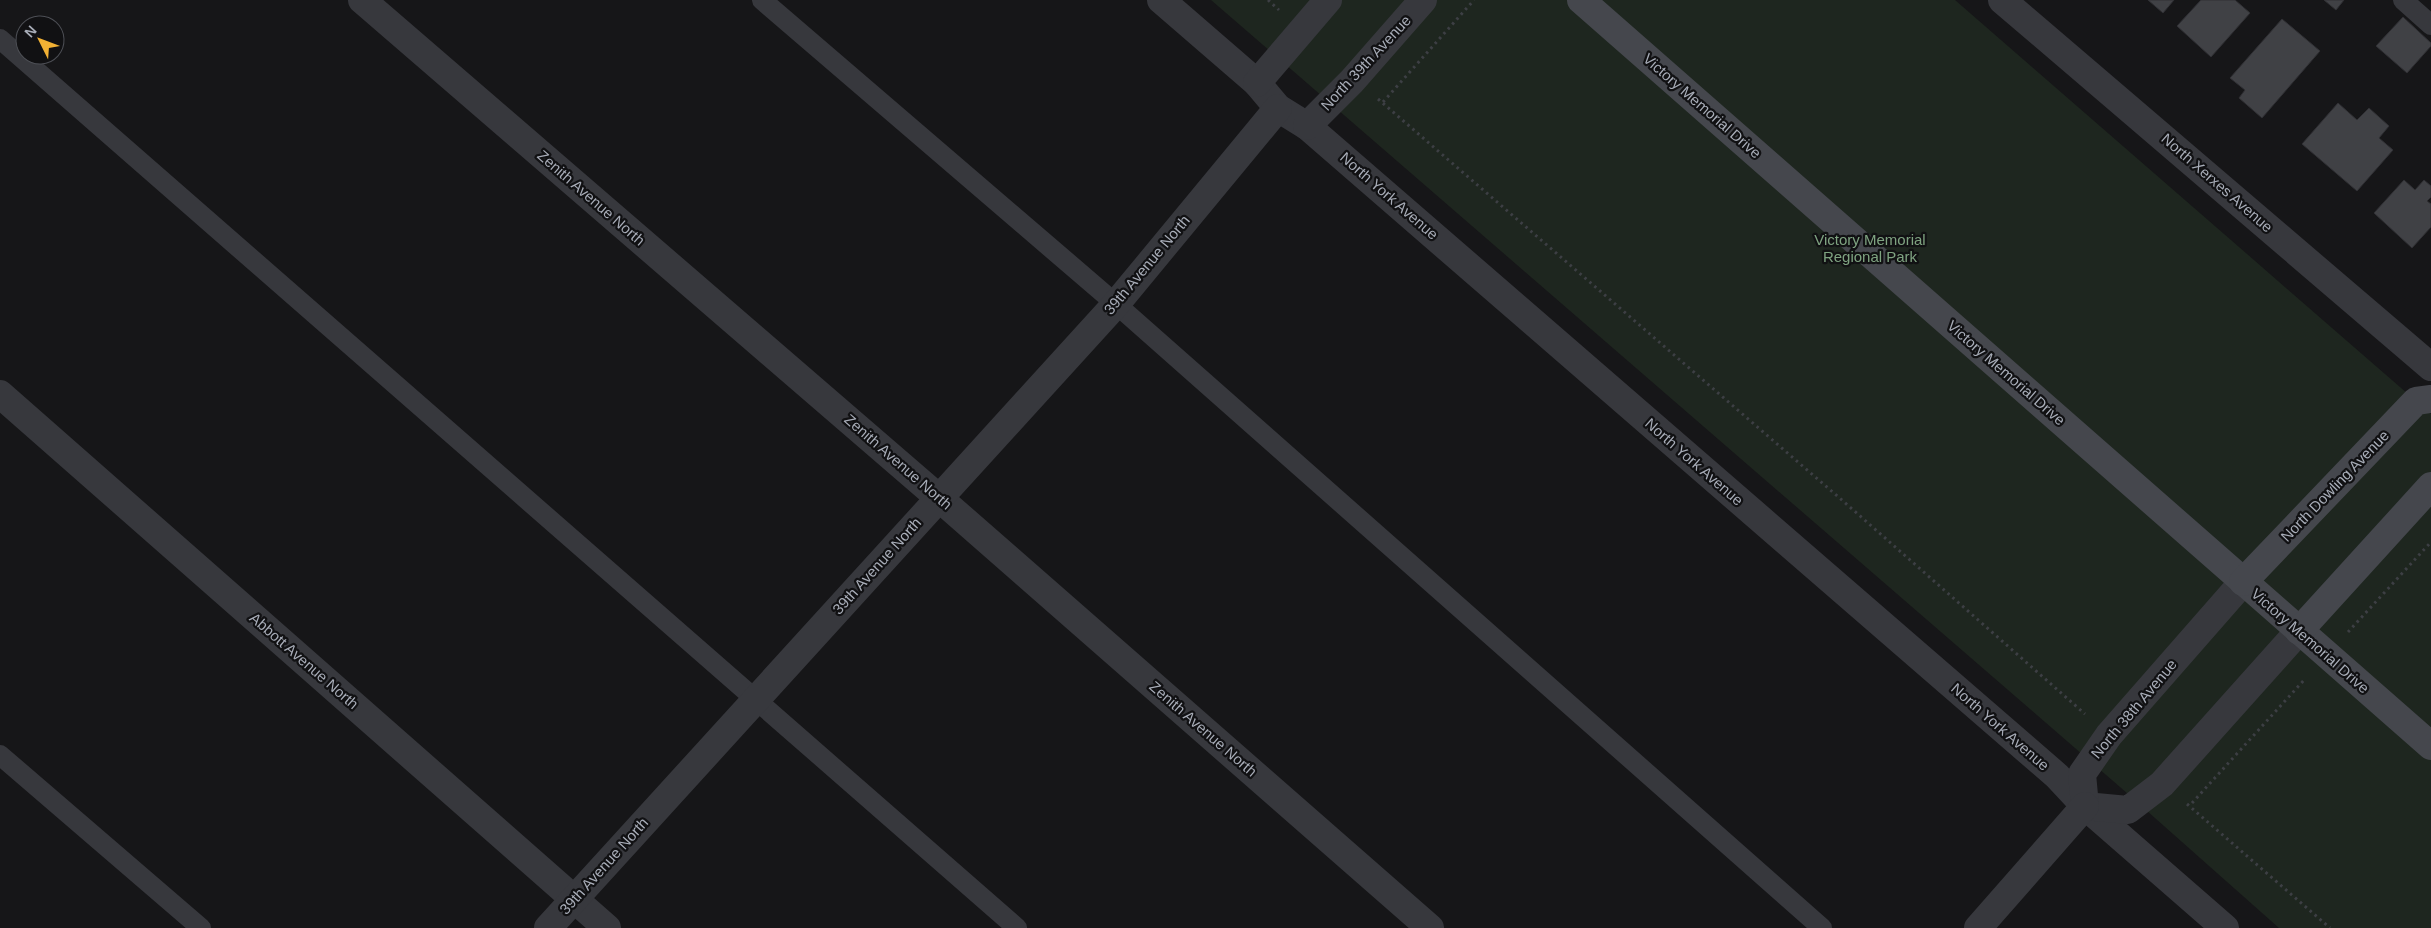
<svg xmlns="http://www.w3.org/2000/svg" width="2431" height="928" viewBox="0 0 2431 928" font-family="Arial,sans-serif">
<rect width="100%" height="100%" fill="#161618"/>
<path fill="#1e261f" d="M1211,0H1955L2431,414V928H2279L2120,787Z"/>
<g fill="#404145" stroke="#303034">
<path d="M2148,0H2174L2163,13Z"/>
<path d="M2201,0H2235L2250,13L2211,57L2177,26Z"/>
<path d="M2324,0H2344L2336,10Z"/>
<path d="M2403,17L2431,43V46L2407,73L2376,46Z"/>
<path d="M2282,19L2320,51L2262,118L2239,98L2245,90L2230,78Z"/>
<path d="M2338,103L2357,120L2369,108L2389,126L2379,138L2393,150L2357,191L2302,144Z"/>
<path d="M2404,180L2415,190L2424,180L2431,186V197L2427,201L2431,204V227L2412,248L2374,213Z"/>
</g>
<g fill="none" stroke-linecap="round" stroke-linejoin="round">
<g stroke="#3d3f44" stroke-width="3" stroke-dasharray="2.5 4" stroke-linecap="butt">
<path d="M1268,0L1279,10"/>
<path d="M1378,99L1843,501L2085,714"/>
<path d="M1383,102L1474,0"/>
<path d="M2348,632L2431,542"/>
<path d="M2192,803L2305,679"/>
<path d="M2187,804L2330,928"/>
</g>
<g stroke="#37383d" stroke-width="20">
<path d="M762,0L1116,304L1822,928"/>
<path d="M2403,0L2431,25"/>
<path d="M0,39L1017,928"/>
<path d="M0,755L201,928"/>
</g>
<g stroke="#37383d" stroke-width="28">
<path d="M362,0L939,498L1430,928"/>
<path d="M1161,0L1257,83L1278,108L1307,126L2057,776L2085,806L2225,928"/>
<path d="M2002,0L2431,367"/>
<path d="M1257,83L1328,0"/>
<path d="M1307,126L1352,81L1423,0"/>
<path d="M0,394L607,928"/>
<path d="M2085,806L2128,810L2162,784L2299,631"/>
<path d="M2085,806L2082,774L2109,735L2243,582"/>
<path d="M548,928L1116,304L1278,108"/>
<path d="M1978,928L2085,806"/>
</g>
<g stroke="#45474d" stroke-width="28">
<path d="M1581,0L2431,746"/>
<path d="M2243,582L2416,401L2431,399"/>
<path d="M2299,631L2431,486"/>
</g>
</g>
<g text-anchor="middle" stroke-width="4.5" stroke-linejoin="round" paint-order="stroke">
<g font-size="15" fill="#a8adb8" stroke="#111113">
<text transform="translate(1366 63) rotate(-47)" y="5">North 39th Avenue</text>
<text transform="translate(1702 106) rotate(41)" y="5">Victory Memorial Drive</text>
<text transform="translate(2217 183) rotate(41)" y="5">North Xerxes Avenue</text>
<text transform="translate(1389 196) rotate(41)" y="5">North York Avenue</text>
<text transform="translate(591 198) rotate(41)" y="5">Zenith Avenue North</text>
<text transform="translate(1147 265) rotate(-50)" y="5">39th Avenue North</text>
<text transform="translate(2006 373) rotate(41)" y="5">Victory Memorial Drive</text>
<text transform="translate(898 462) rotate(41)" y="5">Zenith Avenue North</text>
<text transform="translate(1694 462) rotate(41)" y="5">North York Avenue</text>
<text transform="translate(2335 486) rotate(-46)" y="5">North Dowling Avenue</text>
<text transform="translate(877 566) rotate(-48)" y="5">39th Avenue North</text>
<text transform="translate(2310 641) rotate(41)" y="5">Victory Memorial Drive</text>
<text transform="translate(304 661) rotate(41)" y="5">Abbott Avenue North</text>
<text transform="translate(2134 709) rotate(-50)" y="5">North 38th Avenue</text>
<text transform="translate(2000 727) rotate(41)" y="5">North York Avenue</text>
<text transform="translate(1203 729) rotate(41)" y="5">Zenith Avenue North</text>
<text transform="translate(604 866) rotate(-48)" y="5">39th Avenue North</text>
</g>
<g font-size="15" fill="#7fa381" stroke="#111113">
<text x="1870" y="245">Victory Memorial<tspan x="1870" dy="17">Regional Park</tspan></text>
</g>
</g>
<g transform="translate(40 40) rotate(312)"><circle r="24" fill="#111113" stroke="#4d4f55"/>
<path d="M0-4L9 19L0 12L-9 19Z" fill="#f2b134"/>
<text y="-8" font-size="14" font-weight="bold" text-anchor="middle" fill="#a8adb8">N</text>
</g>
</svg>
